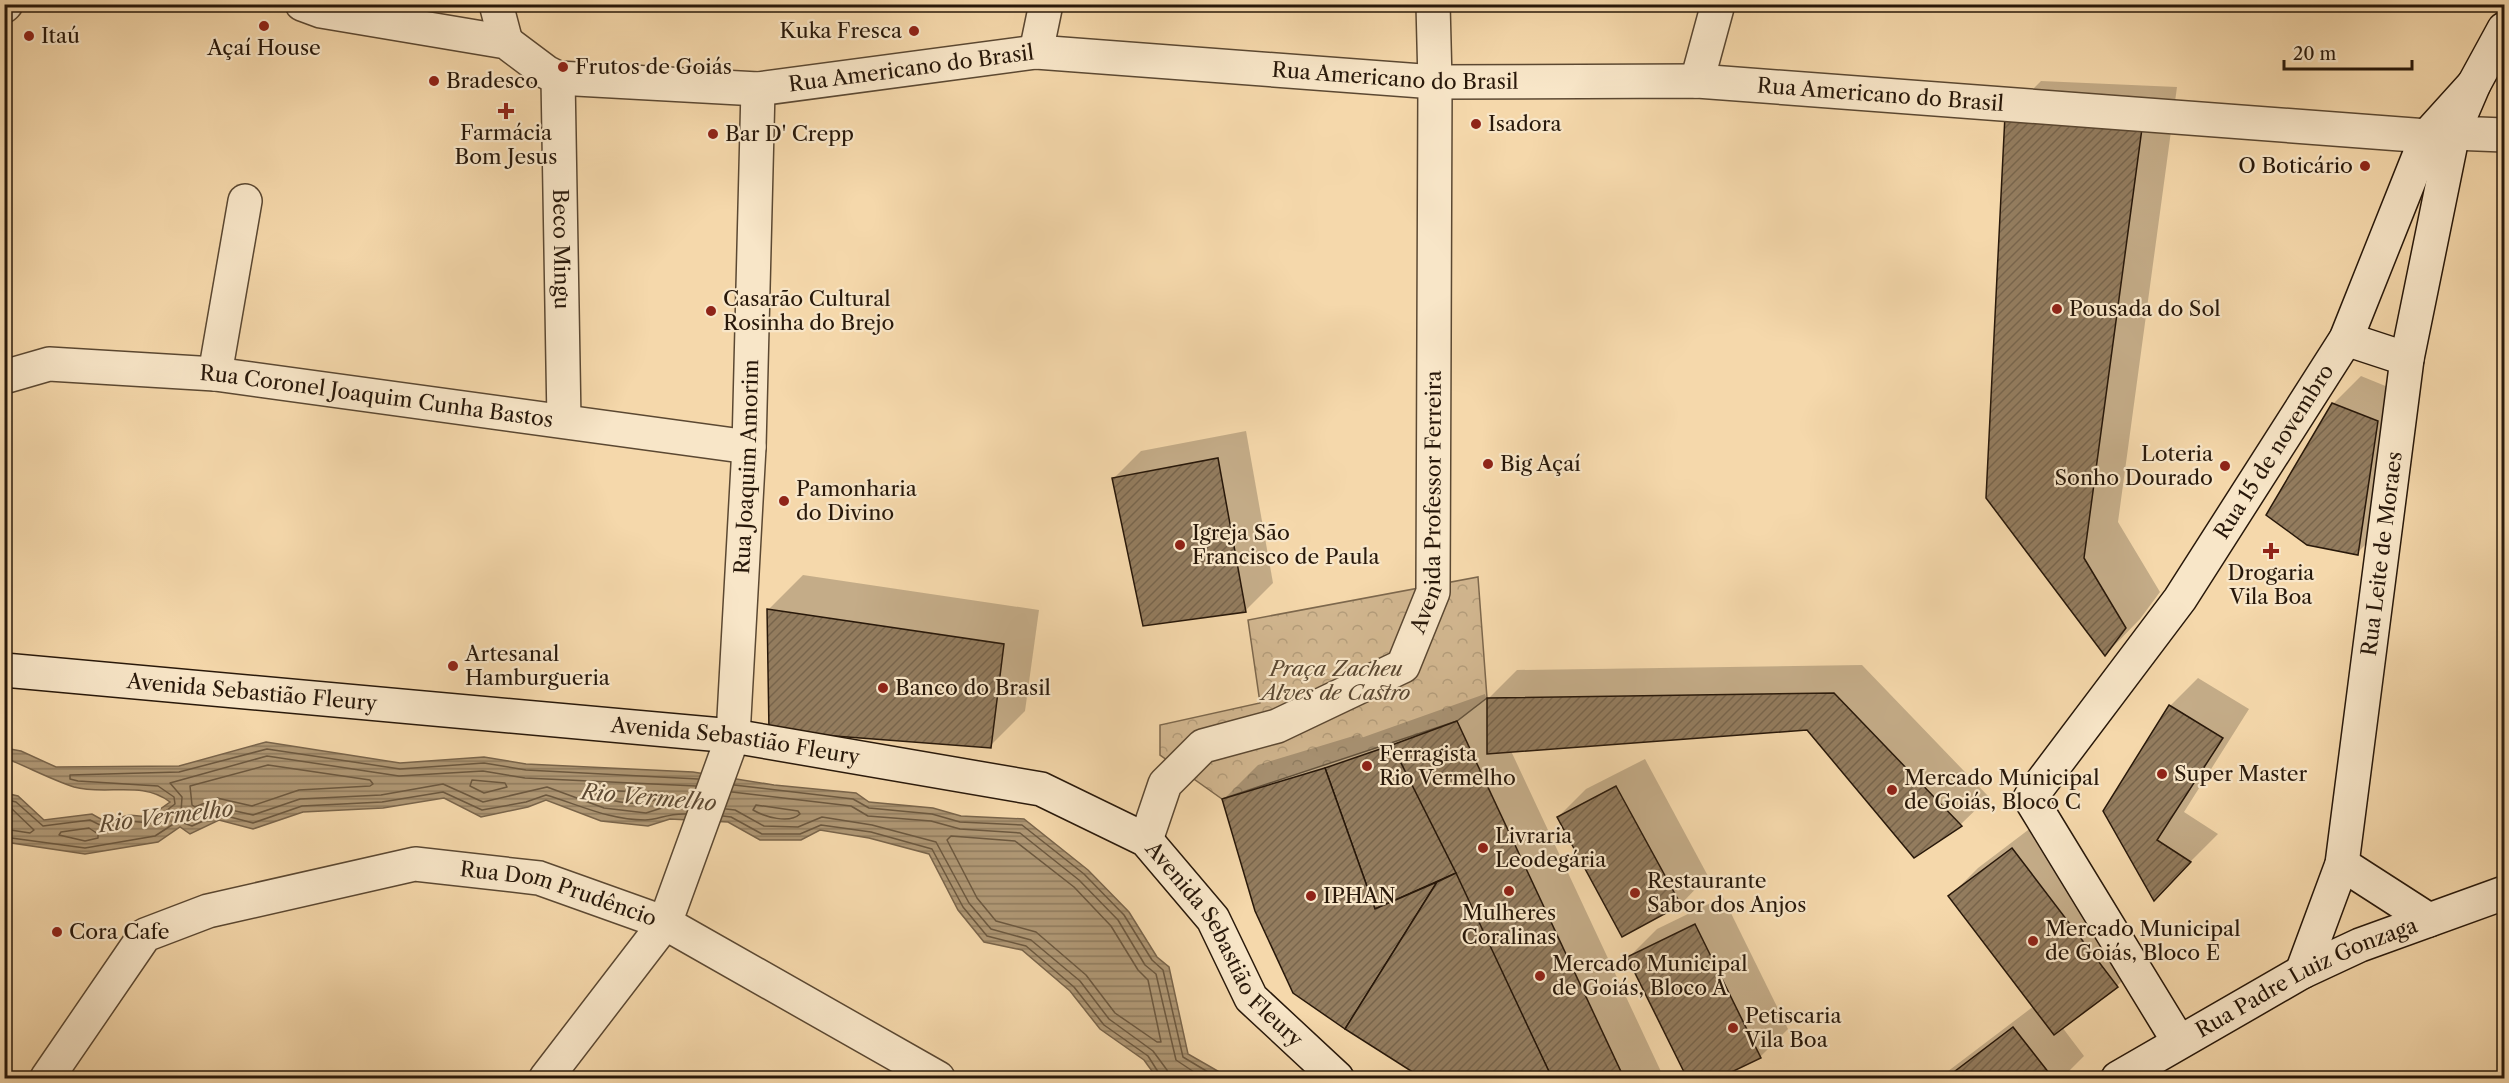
<svg xmlns="http://www.w3.org/2000/svg" width="2509" height="1083" viewBox="0 0 2509 1083" font-family="'Libre Caslon Text',serif">
<defs>
<pattern id="park-crowns" width="20" height="18" patternUnits="userSpaceOnUse" patternTransform="scale(1.5)"><rect width="20" height="18" fill="#d2b790"/><path d="M2 6a3 3 0 1 1 6 0M12 15a3 3 0 1 1 6 0" fill="none" stroke="#b49d7b"/></pattern>
<pattern id="water-rules" width="6" height="5" patternUnits="userSpaceOnUse" patternTransform="scale(1.5)"><rect width="6" height="5" fill="#af9774"/><path d="M0 2.5h6" fill="none" stroke="#8e7a5d"/></pattern>
<pattern id="building-hatch" width="6" height="6" patternUnits="userSpaceOnUse" patternTransform="scale(1.5)"><rect width="6" height="6" fill="#937c5e"/><path d="M-1 1l2-2M0 6l6-6M5 7l2-2" fill="none" stroke="#78654c"/></pattern>
</defs>
<rect width="100%" height="100%" fill="#f5d8ab"/>
<filter id="stains"><feTurbulence type="fractalNoise" baseFrequency=".00333" numOctaves="4"/><feColorMatrix values="0 0 0 0 .2 0 0 0 0 .09 0 0 0 0 .02 0 0 0 .5 -.17"/></filter>
<radialGradient id="worn" r=".72"><stop offset=".6" stop-color="#630" stop-opacity="0"/><stop offset="1" stop-color="#630" stop-opacity=".3"/></radialGradient>
<path fill="url(#park-crowns)" stroke="#7d684d" stroke-width="1.5" d="M1478,577L1487,698L1457,721L1222,799L1160,755V725L1260,703L1248,620Z"/>
<path fill="url(#water-rules)" stroke="#79644a" stroke-width="1.5" d="M266,742L400,763L484,757L526,764L693,772L774,785L856,793L869,802L933,808L961,816L1024,819L1088,870L1129,912L1157,957L1169,967L1188,1054L1230,1078H1157L1144,1060L1100,1029L1070,991L1022,950L984,942L958,910L929,854L869,838L820,830L801,840H760L728,822L670,819L648,826L601,821L546,800L528,807L481,817L444,798L383,808L303,812L253,829L219,820L190,834L180,827L158,842L85,854L5,842V793L18,796L44,820L92,814L106,822L129,815L149,817L170,802C142,780 106,796 74,787C50,779 28,767 5,758L4,748L21,751L56,767L179,766Z"/>
<g fill="#0003">
<path d="M2041,81L2177,87L2118,522L2160,592L2140,619L2106,654L1988,498L2007,115Z"/>
<path d="M2361,376L2405,394L2385,525L2357,553L2333,404Z"/>
<path d="M1246,431L1273,583L1245,611L1113,479L1141,451Z"/>
<path d="M803,575L1039,610L1025,711L990,746L769,609Z"/>
<path d="M1862,665L1989,797L1961,824L1914,856L1807,729L1511,751L1664,1078H1425L1346,1028L1223,800L1258,765L1360,734L1361,738L1485,694L1487,700L1517,670Z"/>
<path d="M2198,678L2249,709L2184,812L2218,834L2181,871L2104,811L2170,706Z"/>
<path d="M1645,759L1708,876L1681,904L1622,935L1558,817L1586,789Z"/>
<path d="M2040,821L2145,958L2117,986L2062,1027L2084,1056L2062,1078H1939L2034,1006L1950,896L1978,868Z"/>
<path d="M1723,897L1788,1029L1760,1057L1715,1078H1689L1629,957L1657,929Z"/>
</g>
<g fill="none" stroke-linecap="round" stroke-linejoin="round">
<g stroke="#6c583f" stroke-width="1.5">
<path d="M268,765L370,780L373,784L370,786L299,790L252,806L217,798L195,807L192,805L190,786Z"/>
<path d="M472,780L505,783L507,787L484,793L470,786Z"/>
<path d="M734,785L853,799L869,808L932,814L960,822L1022,825L1084,874L1124,915L1152,960L1163,970L1183,1057L1218,1078"/>
<path d="M598,790L659,793L661,796C647,809 612,802 596,795Z"/>
<path d="M732,792L851,806L868,816L931,821L960,829L1020,833L1079,880L1118,920L1145,965L1156,974L1176,1060L1203,1078"/>
<path d="M4,799L16,802L43,826L90,820L106,828L129,821L150,823L175,804L174,797L158,786L78,781L70,779V775L179,772L267,749L400,769L484,763L526,770L698,779"/>
<path d="M756,805L798,811L800,814C789,824 765,817 753,810Z"/>
<path d="M688,806H668L646,813L604,808L547,787L483,802L443,784L381,795L300,799L253,815L218,807L192,818L181,812L182,797L170,783L267,756L399,776L483,771L525,778L696,786"/>
<path d="M4,807L12,809L34,830L30,833L4,829"/>
<path d="M726,809L735,810L764,826L798,827L822,817L872,825L936,842L969,903L991,929L1031,940L1080,981L1109,1019L1153,1051L1167,1070L1169,1078"/>
<path d="M723,816L731,817L762,834H800L821,825L871,832L932,849L963,907L987,936L1026,946L1074,987L1104,1025L1148,1056L1162,1078"/>
<path d="M89,828L98,834V838L85,841L59,835L61,832Z"/>
<path d="M951,836L1015,841L1074,887L1111,926L1138,970L1148,980L1161,1042H1157L1115,1013L1086,975L1036,932L996,921L977,898L947,840Z"/>
<path d="M4,837L85,848L155,836L178,821L192,826L219,814L253,823L302,806L382,802L443,792L482,810L526,802L546,795C580,805 609,820 645,820C658,820 668,813 686,814"/>
</g>
</g>
<g fill="url(#building-hatch)" stroke="#28180a" stroke-width="1.5">
<path d="M2005,115L2143,121L2084,558L2126,628L2105,656L1986,498Z"/>
<path d="M2332,403L2378,421L2358,555L2307,545L2266,515Z"/>
<path d="M1218,458L1246,612L1143,626L1112,478Z"/>
<path d="M767,609L1004,644L991,748L769,731Z"/>
<path d="M1834,693L1962,826L1914,858L1807,730L1487,754V698Z"/>
<path d="M2169,705L2223,738L2157,840L2191,862L2154,901L2103,811Z"/>
<path d="M1457,721L1624,1078H1552L1392,745Z"/>
<path d="M1392,745L1456,873L1375,909L1325,768Z"/>
<path d="M1325,768L1375,909L1437,882L1345,1029L1293,993L1255,911L1222,799Z"/>
<path d="M1616,786L1681,905L1622,937L1557,817Z"/>
<path d="M2012,848L2118,987L2054,1035L1948,896Z"/>
<path d="M1456,873L1552,1078H1422L1345,1029L1437,882Z"/>
<path d="M1695,924L1761,1058L1719,1078H1687L1627,957Z"/>
<path d="M2013,1027L2053,1078H1946Z"/>
</g>
<g fill="none" stroke-linecap="round" stroke-linejoin="round">
<g stroke="#5b4832" stroke-width="36">
<g id="street">
<path id="s1" d="M302,4L321,11L506,42L546,72L558,78L758,89L1036,52L1435,82L1697,81L2427,136L2453,133L2504,135"/>
<path d="M496,4L506,42"/>
<path d="M4,6L6,4"/>
<path d="M1036,52L1046,4"/>
<path id="s2" d="M558,78L564,421"/>
<path d="M1697,81L1718,4"/>
<path d="M215,374L245,201"/>
<path id="s3" d="M4,377L49,364L215,374L749,447"/>
<path id="s4" d="M1146,840L1165,784L1203,746L1277,726L1403,666L1433,592L1435,82L1433,4"/>
<path id="s5" d="M47,1078L145,935L208,911L415,864L539,878L665,923L938,1078"/>
<path id="s6" d="M546,1078L665,923L733,736L749,447L758,89"/>
</g>
</g>
<g stroke="#28180a" stroke-width="36">
<g id="secondary">
<path d="M2346,339L2407,359"/>
<path id="s7" d="M4,670L733,736L1041,789L1146,840L1213,919L1251,998L1337,1078"/>
<path d="M2342,864L2429,920"/>
<path id="s8" d="M2302,972L2342,864L2407,359L2453,133L2474,84L2504,29"/>
<path id="s9" d="M2179,1042L2030,798L2180,599L2346,339L2427,136L2474,84"/>
<path id="s10" d="M2118,1078L2302,972L2360,945L2504,893"/>
</g>
</g>
<use href="#street" stroke="#f8e6c8" stroke-width="33"/>
<use href="#secondary" stroke="#f8e6c8" stroke-width="33"/>
</g>
<g fill="#8f2418" stroke="#f8e6c8" stroke-width="2">
<circle cx="264" cy="26" r="6"/>
<circle cx="914" cy="31" r="6"/>
<circle cx="29" cy="36" r="6"/>
<circle cx="563" cy="67" r="6"/>
<circle cx="434" cy="81" r="6"/>
<path d="M503 102h6v6h6v6h-6v6h-6v-6h-6v-6h6z"/>
<circle cx="1476" cy="124" r="6"/>
<circle cx="713" cy="134" r="6"/>
<circle cx="2365" cy="166" r="6"/>
<circle cx="2057" cy="309" r="6"/>
<circle cx="711" cy="311" r="6"/>
<circle cx="1488" cy="464" r="6"/>
<circle cx="2225" cy="466" r="6"/>
<circle cx="784" cy="501" r="6"/>
<circle cx="1180" cy="545" r="6"/>
<path d="M2268 542h6v6h6v6h-6v6h-6v-6h-6v-6h6z"/>
<circle cx="453" cy="666" r="6"/>
<circle cx="883" cy="688" r="6"/>
<circle cx="1367" cy="766" r="6"/>
<circle cx="2162" cy="774" r="6"/>
<circle cx="1892" cy="790" r="6"/>
<circle cx="1483" cy="848" r="6"/>
<circle cx="1509" cy="891" r="6"/>
<circle cx="1635" cy="893" r="6"/>
<circle cx="1311" cy="896" r="6"/>
<circle cx="57" cy="932" r="6"/>
<circle cx="2033" cy="941" r="6"/>
<circle cx="1540" cy="976" r="6"/>
<circle cx="1733" cy="1028" r="6"/>
</g>
<g text-anchor="middle" stroke-width="4.5" stroke-linejoin="round" paint-order="stroke">
<g font-size="21" fill="#28180a" stroke="#f8e6c8" text-anchor="start">
<text x="902" y="38" text-anchor="end">Kuka Fresca</text>
<text x="41" y="43">Itaú</text>
<text x="264" y="55" text-anchor="middle">Açaí House</text>
<text x="575" y="74">Frutos de Goiás</text>
<text x="446" y="88">Bradesco</text>
<text x="1488" y="131">Isadora</text>
<text x="506" y="140" text-anchor="middle">Farmácia<tspan x="506" dy="24">Bom Jesus</tspan></text>
<text x="725" y="141">Bar D' Crepp</text>
<text x="2353" y="173" text-anchor="end">O Boticário</text>
<text x="723" y="306">Casarão Cultural<tspan x="723" dy="24">Rosinha do Brejo</tspan></text>
<text x="2069" y="316">Pousada do Sol</text>
<text x="2213" y="461" text-anchor="end">Loteria<tspan x="2213" dy="24">Sonho Dourado</tspan></text>
<text x="1500" y="471">Big Açaí</text>
<text x="796" y="496">Pamonharia<tspan x="796" dy="24">do Divino</tspan></text>
<text x="1192" y="540">Igreja São<tspan x="1192" dy="24">Francisco de Paula</tspan></text>
<text x="2271" y="580" text-anchor="middle">Drogaria<tspan x="2271" dy="24">Vila Boa</tspan></text>
<text x="465" y="661">Artesanal<tspan x="465" dy="24">Hamburgueria</tspan></text>
<text x="895" y="695">Banco do Brasil</text>
<text x="1379" y="761">Ferragista<tspan x="1379" dy="24">Rio Vermelho</tspan></text>
<text x="2174" y="781">Super Master</text>
<text x="1904" y="785">Mercado Municipal<tspan x="1904" dy="24">de Goiás, Bloco C</tspan></text>
<text x="1495" y="843">Livraria<tspan x="1495" dy="24">Leodegária</tspan></text>
<text x="1647" y="888">Restaurante<tspan x="1647" dy="24">Sabor dos Anjos</tspan></text>
<text x="1323" y="903">IPHAN</text>
<text x="1509" y="920" text-anchor="middle">Mulheres<tspan x="1509" dy="24">Coralinas</tspan></text>
<text x="2045" y="936">Mercado Municipal<tspan x="2045" dy="24">de Goiás, Bloco E</tspan></text>
<text x="69" y="939">Cora Cafe</text>
<text x="1552" y="971">Mercado Municipal<tspan x="1552" dy="24">de Goiás, Bloco A</tspan></text>
<text x="1745" y="1023">Petiscaria<tspan x="1745" dy="24">Vila Boa</tspan></text>
</g>
<g font-size="21" fill="#28180a" stroke="#f8e6c8">
<text dy="7" stroke="none"><textPath href="#s1" startOffset="626">Rua Americano do Brasil</textPath></text>
<text dy="7" stroke="none"><textPath href="#s1" startOffset="1112">Rua Americano do Brasil</textPath></text>
<text dy="7" stroke="none"><textPath href="#s1" startOffset="1598">Rua Americano do Brasil</textPath></text>
<text dy="7" stroke="none"><textPath href="#s2" startOffset="171">Beco Mingu</textPath></text>
<text dy="7" stroke="none"><textPath href="#s3" startOffset="376">Rua Coronel Joaquim Cunha Bastos</textPath></text>
<text dy="7" stroke="none"><textPath href="#s9" startOffset="710">Rua 15 de novembro</textPath></text>
<text dy="7" stroke="none"><textPath href="#s6" startOffset="664">Rua Joaquim Amorim</textPath></text>
<text dy="7" stroke="none"><textPath href="#s4" startOffset="498">Avenida Professor Ferreira</textPath></text>
<text dy="7" stroke="none"><textPath href="#s8" startOffset="428">Rua Leite de Moraes</textPath></text>
<text dy="7" stroke="none"><textPath href="#s7" startOffset="249">Avenida Sebastião Fleury</textPath></text>
<text dy="7" stroke="none"><textPath href="#s7" startOffset="735">Avenida Sebastião Fleury</textPath></text>
<text dy="7" stroke="none"><textPath href="#s5" startOffset="600">Rua Dom Prudêncio</textPath></text>
<text dy="7" stroke="none"><textPath href="#s7" startOffset="1293">Avenida Sebastião Fleury</textPath></text>
<text dy="7" stroke="none"><textPath href="#s10" startOffset="214">Rua Padre Luiz Gonzaga</textPath></text>
</g>
<g font-size="21" font-style="italic" fill="#5b4832" stroke="#f8e6c8">
<text x="1336" y="676">Praça Zacheu<tspan x="1336" dy="24">Alves de Castro</tspan></text>
</g>
<g font-size="22" font-style="italic" fill="#5e4b34" stroke="#f8e6c8">
<text transform="translate(649 797) rotate(5)" y="8">Rio Vermelho</text>
<text transform="translate(166 816) rotate(-7)" y="8">Rio Vermelho</text>
</g>
</g>
<rect width="2509" height="1083" fill="none" stroke="#f5d8ab" stroke-width="24"/>
<rect x="6" y="6" width="2497" height="1071" fill="none" stroke="#28180a" stroke-width="3"/>
<rect x="12" y="12" width="2485" height="1059" fill="none" stroke="#28180a" stroke-width="1.5"/>
<path d="M2284 60v9h128v-9" fill="none" stroke="#28180a" stroke-width="3"/>
<text x="2293" y="60" font-size="18" fill="#28180a" stroke="#f8e6c8" stroke-width="4.5" paint-order="stroke">20 m</text>
<rect width="100%" height="100%" filter="url(#stains)"/>
<rect width="100%" height="100%" fill="url(#worn)"/>
</svg>
